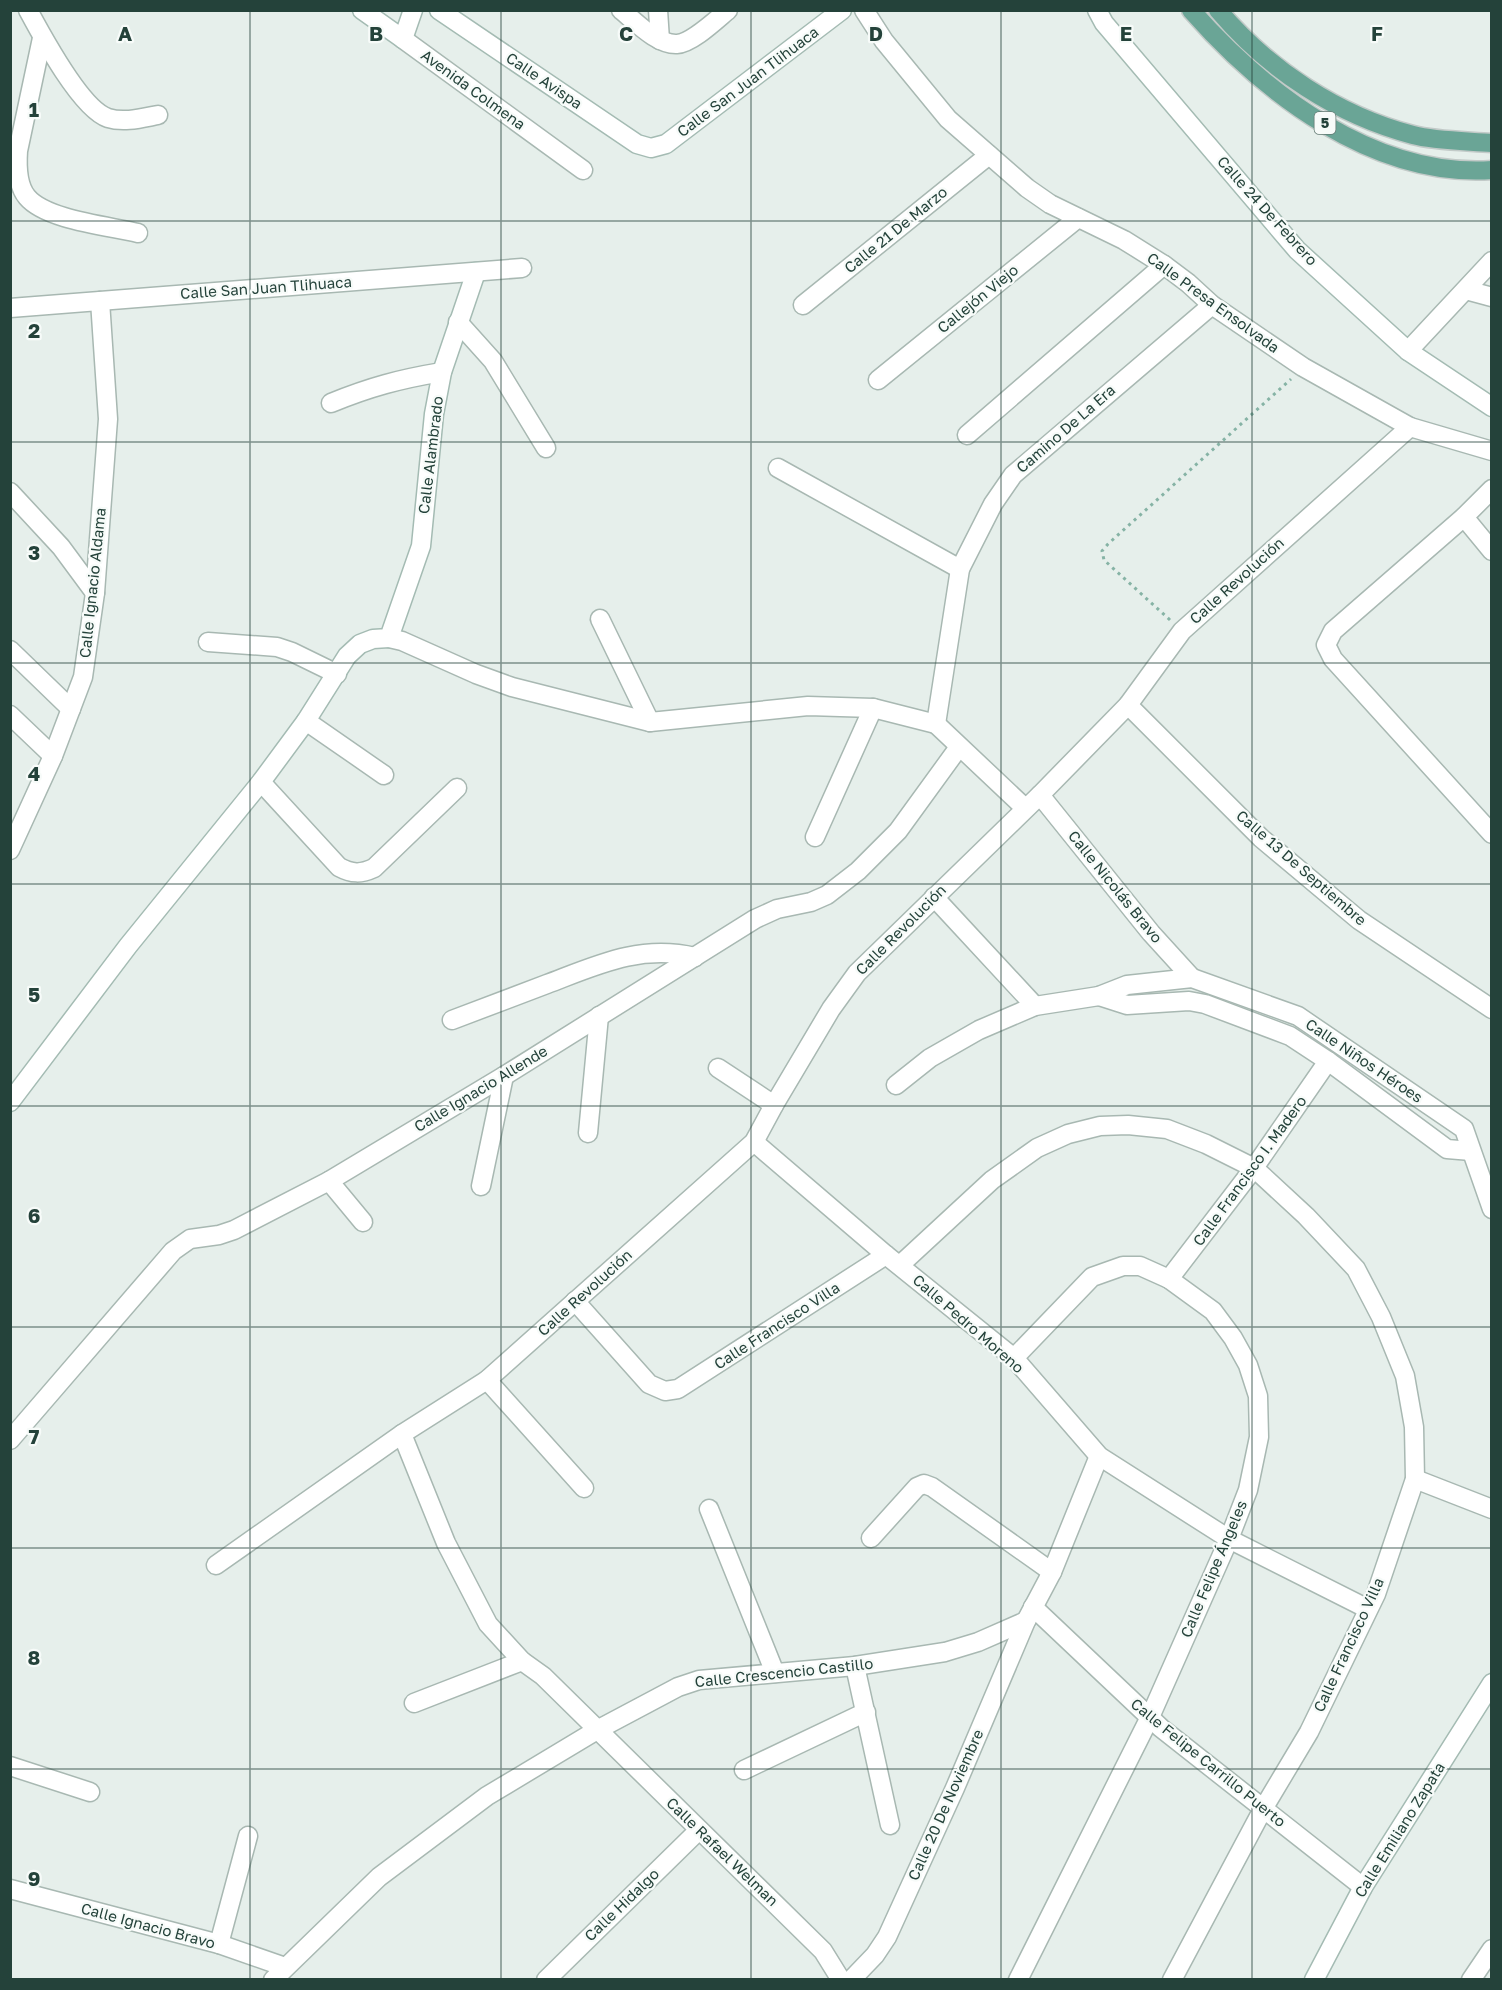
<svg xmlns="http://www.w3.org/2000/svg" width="1502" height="1990" viewBox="0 0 1502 1990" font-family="'Golos Text',sans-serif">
<rect width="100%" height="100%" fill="#e6efeb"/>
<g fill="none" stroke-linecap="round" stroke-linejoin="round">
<g stroke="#a8b8b2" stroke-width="21">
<g id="street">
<path d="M28,10C42,36 81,109 108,118C124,123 142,118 158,115"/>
<path d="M621,10C636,22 657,45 677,44C692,43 716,20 728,10"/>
<path d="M658,10L660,40"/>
<path d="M864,10L884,41L948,119L1027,188L1050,204L1124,240L1164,265L1188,283L1212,305L1303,367L1410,427L1492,451"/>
<path d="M42,38L18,151C17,166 17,185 27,197C46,220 109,226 138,233"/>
<path d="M403,39L583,170"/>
<path d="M1466,290L1492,297"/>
<path d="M803,305L989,155"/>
<path d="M10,308L522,268"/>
<path d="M458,322L493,361L546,448"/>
<path d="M1408,351L1492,261"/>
<path d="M878,380L1078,218"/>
<path d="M331,403C370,387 400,379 442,372"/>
<path d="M967,435L1164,265"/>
<path d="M778,468L960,569"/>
<path d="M1492,489L1464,517L1333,631L1326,645L1333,659L1492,834"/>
<path d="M10,492L61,547L95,593"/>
<path d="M1464,517L1492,551"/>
<path d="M600,619L650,722"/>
<path d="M389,638L402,641L476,674L512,687L650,722L808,706L873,708L936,724"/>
<path d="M208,642L277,647L292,652L337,674"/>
<path d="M10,650L71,709"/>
<path d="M1128,705L1261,838L1359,920L1492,1009"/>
<path d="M10,715L53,756"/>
<path d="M306,721L384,775"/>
<path d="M936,724L960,569L993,504L1013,475L1212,305"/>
<path d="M936,724L1025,808"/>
<path d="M261,782L339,867C352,874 361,874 374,868L457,788"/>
<path d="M1040,795L1151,933L1192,978"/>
<path d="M815,837L873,708"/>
<path d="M10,850L53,756L83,677L95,593L108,419L100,301"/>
<path d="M934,897L1035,1006"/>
<path d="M1099,996L1127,1005L1189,1001L1205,1004L1290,1036L1328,1061L1447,1149L1471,1151"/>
<path d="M452,1020C483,1008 515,996 547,984C597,965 640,944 695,957"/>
<path d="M718,1068L774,1105"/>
<path d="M896,1085L930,1058L979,1030L1035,1006L1099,996L1127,985L1192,978L1298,1016L1464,1129L1492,1209"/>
<path d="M588,1133L599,1016"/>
<path d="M754,1142L886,1255L1014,1358L1099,1456L1229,1539L1368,1609"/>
<path d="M329,1181L363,1222"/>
<path d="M481,1186L504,1076"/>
<path d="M900,1265L992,1180L1037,1148L1068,1134L1100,1126L1128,1125L1167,1129L1206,1144L1254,1168L1306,1216L1356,1269L1381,1317L1405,1376L1414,1427L1415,1479L1376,1594L1309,1732L1263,1809L1172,1980"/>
<path d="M1169,1279L1254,1168L1328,1061"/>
<path d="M575,1301L649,1384L665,1391L678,1389L886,1255"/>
<path d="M1014,1358L1092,1277L1123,1266H1140L1169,1279L1213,1311L1233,1338L1248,1365L1258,1396L1259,1437L1248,1490L1229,1539L1150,1717L1018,1980"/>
<path d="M487,1380L584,1488"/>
<path d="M402,1434L446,1543L488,1624L522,1661L543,1676L823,1951L841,1980"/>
<path d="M10,1440L173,1251L190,1239L219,1235L234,1230L329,1181L504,1076L755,919L777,909L811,902L827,895L858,871L898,831L959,747"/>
<path d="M1415,1479L1492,1509"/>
<path d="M709,1509L775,1673"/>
<path d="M871,1538L917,1487L924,1484L932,1487L1052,1572"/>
<path d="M216,1565L402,1434L487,1380L754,1142L774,1105L831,1009L857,973L1040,795L1128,705L1182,631L1410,427"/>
<path d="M1033,1607L1161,1728L1363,1887"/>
<path d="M855,1666L890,1825"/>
<path d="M414,1703L522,1661"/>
<path d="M10,1766L90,1792"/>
<path d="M744,1770L866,1712"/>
<path d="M10,1889L219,1944L285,1967"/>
<path d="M219,1944L248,1836"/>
<path d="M273,1980L379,1877L487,1796L597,1730L678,1687L699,1680L855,1666L945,1652L978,1642L1026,1621"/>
<path d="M546,1980L699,1830"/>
<path d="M851,1980L875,1955L887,1937L955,1788L1026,1621L1052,1572L1099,1456"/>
<path d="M1471,1980L1492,1949"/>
</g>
</g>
<g stroke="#a4bbb3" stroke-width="21">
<g id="secondary">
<path d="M362,10L403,39L413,10"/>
<path d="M439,10L637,144L651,148L666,144L842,10"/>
<path d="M1097,10L1104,23L1297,250L1408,351L1492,407"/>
<path d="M10,1102L128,946L261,782L306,721L347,656L360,644L373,639L389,638L421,546L434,414L442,372L476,272"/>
<path d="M1314,1980L1363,1887L1492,1683"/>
</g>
</g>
<g stroke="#c2cac8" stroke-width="21">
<g id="primary">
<path d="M1191,10C1265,94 1374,178 1492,170"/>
<path d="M1218,10C1269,70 1337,115 1413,135C1435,141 1468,141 1492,143"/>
</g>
</g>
<path stroke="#86b3a5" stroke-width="3" stroke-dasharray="3 4.5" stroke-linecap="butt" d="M1170,620L1104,560L1102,551L1108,544L1291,379"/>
<use href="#street" stroke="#fff" stroke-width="18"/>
<use href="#secondary" stroke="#fff" stroke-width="18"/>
<use href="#primary" stroke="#6aa596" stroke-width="18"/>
</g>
<path fill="none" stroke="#24423a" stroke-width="1.5" stroke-opacity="0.55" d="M250,10V1980M501,10V1980M751,10V1980M1001,10V1980M1252,10V1980M10,221H1492M10,442H1492M10,663H1492M10,884H1492M10,1106H1492M10,1327H1492M10,1548H1492M10,1769H1492"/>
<g text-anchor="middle" stroke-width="4.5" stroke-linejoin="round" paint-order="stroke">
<rect fill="#f7fbf9" stroke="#637a73" stroke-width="1.5" x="1314.5" y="112" width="21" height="22" rx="4.5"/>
<g font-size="14" font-weight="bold" fill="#24423a">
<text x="1325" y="128">5</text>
</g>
<g font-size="15" fill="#24423a" stroke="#f7fbf9">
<text transform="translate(544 81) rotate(34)" y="5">Calle Avispa</text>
<text transform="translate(748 82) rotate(-37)" y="5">Calle San Juan Tlihuaca</text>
<text transform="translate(473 90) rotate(36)" y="5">Avenida Colmena</text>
<text transform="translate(1267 211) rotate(48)" y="5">Calle 24 De Febrero</text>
<text transform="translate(896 230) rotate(-39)" y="5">Calle 21 De Marzo</text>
<text transform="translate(266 288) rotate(-4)" y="5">Calle San Juan Tlihuaca</text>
<text transform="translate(978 299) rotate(-39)" y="5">Callejón Viejo</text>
<text transform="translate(1213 303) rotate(36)" y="5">Calle Presa Ensolvada</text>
<text transform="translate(1066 429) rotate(-41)" y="5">Camino De La Era</text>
<text transform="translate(431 455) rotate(-83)" y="5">Calle Alambrado</text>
<text transform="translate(1237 581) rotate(-42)" y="5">Calle Revolución</text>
<text transform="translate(93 583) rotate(-84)" y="5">Calle Ignacio Aldama</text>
<text transform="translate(1301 868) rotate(41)" y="5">Calle 13 De Septiembre</text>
<text transform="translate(1115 887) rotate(51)" y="5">Calle Nicolás Bravo</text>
<text transform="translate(901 930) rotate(-45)" y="5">Calle Revolución</text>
<text transform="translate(1364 1061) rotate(34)" y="5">Calle Niños Héroes</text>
<text transform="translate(481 1089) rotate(-31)" y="5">Calle Ignacio Allende</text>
<text transform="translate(1250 1171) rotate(-54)" y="5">Calle Francisco I. Madero</text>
<text transform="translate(585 1293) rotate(-42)" y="5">Calle Revolución</text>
<text transform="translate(968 1324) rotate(41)" y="5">Calle Pedro Moreno</text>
<text transform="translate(777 1326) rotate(-33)" y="5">Calle Francisco Villa</text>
<text transform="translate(1214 1569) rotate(-67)" y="5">Calle Felipe Ángeles</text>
<text transform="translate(1349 1645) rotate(-65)" y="5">Calle Francisco Villa</text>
<text transform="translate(784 1673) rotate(-6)" y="5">Calle Crescencio Castillo</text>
<text transform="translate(1208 1763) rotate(39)" y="5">Calle Felipe Carrillo Puerto</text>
<text transform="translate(946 1805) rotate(-66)" y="5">Calle 20 De Noviembre</text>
<text transform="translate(1400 1830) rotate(-58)" y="5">Calle Emiliano Zapata</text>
<text transform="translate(722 1852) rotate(44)" y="5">Calle Rafael Welman</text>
<text transform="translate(622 1905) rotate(-44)" y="5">Calle Hidalgo</text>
<text transform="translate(148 1926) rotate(15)" y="5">Calle Ignacio Bravo</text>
</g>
</g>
<g font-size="20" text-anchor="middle" font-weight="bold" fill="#24423a" stroke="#f7fbf9" stroke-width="4.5" stroke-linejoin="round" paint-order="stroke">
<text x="125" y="41">A</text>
<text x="376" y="41">B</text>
<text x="626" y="41">C</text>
<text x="876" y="41">D</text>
<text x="1126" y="41">E</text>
<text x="1377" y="41">F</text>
<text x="34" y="117">1</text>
<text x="34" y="338">2</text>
<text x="34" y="560">3</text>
<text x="34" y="781">4</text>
<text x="34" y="1002">5</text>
<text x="34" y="1223">6</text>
<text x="34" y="1444">7</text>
<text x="34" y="1665">8</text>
<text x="34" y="1886">9</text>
</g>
<rect width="1502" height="1990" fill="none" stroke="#24423a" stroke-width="24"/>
</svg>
